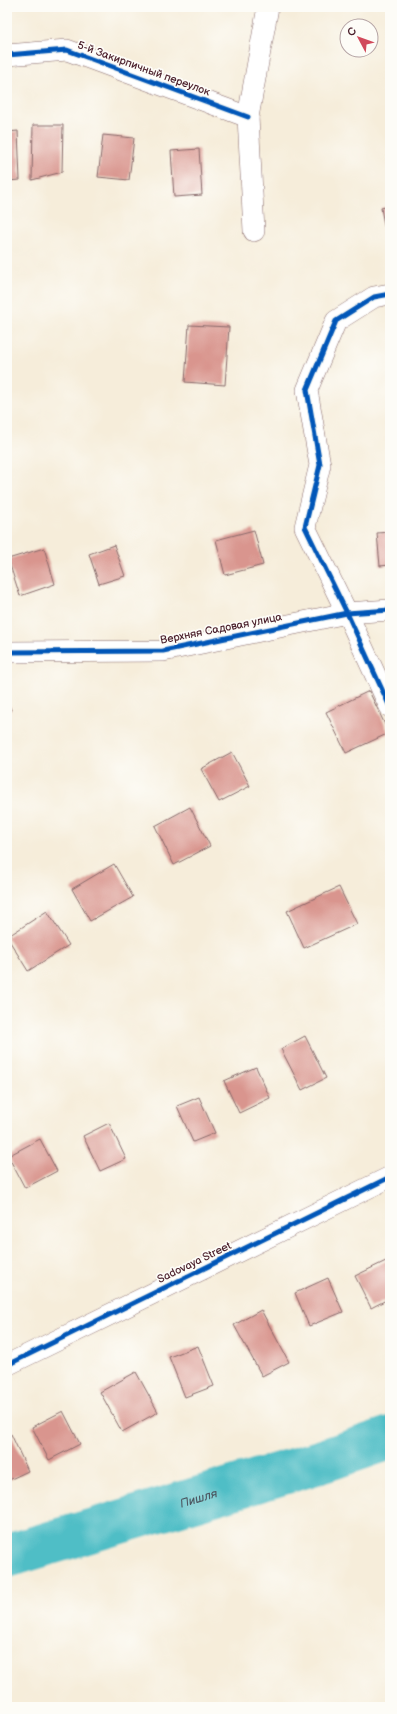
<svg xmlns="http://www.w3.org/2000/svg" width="397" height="1714" viewBox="0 0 397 1714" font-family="'Balsamiq Sans',sans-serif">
<rect width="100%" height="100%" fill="#fdfcf7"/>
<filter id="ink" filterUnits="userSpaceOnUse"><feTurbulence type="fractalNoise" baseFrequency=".025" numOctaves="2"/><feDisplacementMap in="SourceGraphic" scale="8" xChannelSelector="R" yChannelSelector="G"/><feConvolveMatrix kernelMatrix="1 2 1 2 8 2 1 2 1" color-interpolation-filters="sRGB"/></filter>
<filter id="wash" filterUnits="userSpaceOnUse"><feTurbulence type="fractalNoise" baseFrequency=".012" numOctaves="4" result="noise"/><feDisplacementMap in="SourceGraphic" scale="16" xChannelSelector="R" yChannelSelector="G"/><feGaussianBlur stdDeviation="0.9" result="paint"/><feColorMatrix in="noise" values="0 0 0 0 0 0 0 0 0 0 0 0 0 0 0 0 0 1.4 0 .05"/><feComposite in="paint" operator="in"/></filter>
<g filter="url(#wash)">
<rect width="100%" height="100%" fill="#f6edda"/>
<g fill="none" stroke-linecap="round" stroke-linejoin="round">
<path stroke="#50bec6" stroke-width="44" id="s1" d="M7,1556L326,1460L390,1438"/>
</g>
<g id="blocks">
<g fill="#d9958e">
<path d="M33,125H63L62,172L32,180Z"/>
<path d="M18,131L20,180L7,181V132Z"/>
<path d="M103,135L134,138L129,180L98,177Z"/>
<path d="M199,149L202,195L174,197L171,151Z"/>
<path d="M390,206V247H388L381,208Z"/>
<path d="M189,325L229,327L225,385L185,382Z"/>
<path d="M254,530L263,565L225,575L216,540Z"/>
<path d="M390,532V565L380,566L377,533Z"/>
<path d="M114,545L125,576L99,584L89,554Z"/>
<path d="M44,548L55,584L20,596L8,559Z"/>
<path d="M369,691L389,733L346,753L326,712Z"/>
<path d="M7,700L11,710L7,712Z"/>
<path d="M232,752L250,786L219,802L201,769Z"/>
<path d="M190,807L210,846L174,865L155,826Z"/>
<path d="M114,864L133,897L90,921L72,889Z"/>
<path d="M339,887L357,924L304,948L287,911Z"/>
<path d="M47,911L69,945L28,971L7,937Z"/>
<path d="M305,1036L326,1078L302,1090L281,1049Z"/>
<path d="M256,1067L270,1098L239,1113L224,1081Z"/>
<path d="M199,1097L215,1133L193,1142L177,1106Z"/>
<path d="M109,1123L126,1159L100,1171L83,1136Z"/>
<path d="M40,1139L57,1171L25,1188L8,1156Z"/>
<path d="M390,1259V1298L371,1308L355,1276Z"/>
<path d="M328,1278L343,1312L309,1326L295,1293Z"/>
<path d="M261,1310L289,1362L262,1376L234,1325Z"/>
<path d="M198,1346L214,1386L185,1397L169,1357Z"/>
<path d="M136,1372L158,1412L122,1432L100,1392Z"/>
<path d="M63,1411L80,1444L49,1460L32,1427Z"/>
<path d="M11,1434L28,1471L7,1481V1436Z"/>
</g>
</g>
</g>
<g filter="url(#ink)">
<use href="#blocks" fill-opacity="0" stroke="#866768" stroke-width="1"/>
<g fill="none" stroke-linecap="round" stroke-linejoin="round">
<g stroke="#866768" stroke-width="22">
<g id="minor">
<path d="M7,55L67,50L248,117"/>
<path d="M254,231L248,117L268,7"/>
<path d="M390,294L374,297L336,321L307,390L320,465L305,527L347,613L390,707"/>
<path d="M7,652L163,651L347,613L390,610"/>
<path d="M7,1365L390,1177"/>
</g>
</g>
<use href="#minor" stroke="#fff" stroke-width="21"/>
<g stroke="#fdfcf7" stroke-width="8">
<g id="cycleway">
<path d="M7,55L67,50L248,117"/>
<path d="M390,294L374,297L336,321L307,390L320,465L305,527L347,613L390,707"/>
<path d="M7,652L163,651L347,613L390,610"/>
<path d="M7,1365L390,1177"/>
</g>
</g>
<use href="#cycleway" stroke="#0057b8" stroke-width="5"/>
</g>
</g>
<g text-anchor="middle" stroke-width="3.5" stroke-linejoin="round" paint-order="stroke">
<g font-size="11" fill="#4a1f2b" stroke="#fdfcf7">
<text transform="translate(144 68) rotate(20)" y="4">5-й Закирпичный переулок</text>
<text transform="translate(221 628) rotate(-11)" y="4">Верхняя Садовая улица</text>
<text transform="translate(194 1262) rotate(-26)" y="4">Sadovaya Street</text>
</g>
<g font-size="12" font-style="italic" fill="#4c5761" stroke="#fdfcf7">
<text dy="4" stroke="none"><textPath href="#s1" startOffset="200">Пишля</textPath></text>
</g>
</g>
<rect width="397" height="1714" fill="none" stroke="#fdfcf7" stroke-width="24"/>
<g transform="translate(359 38) rotate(311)"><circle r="19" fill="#fdfcf7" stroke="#b5a4a5"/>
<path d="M0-3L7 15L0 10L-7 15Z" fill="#d1495b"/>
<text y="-6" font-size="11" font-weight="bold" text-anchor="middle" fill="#4a1f2b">С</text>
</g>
</svg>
